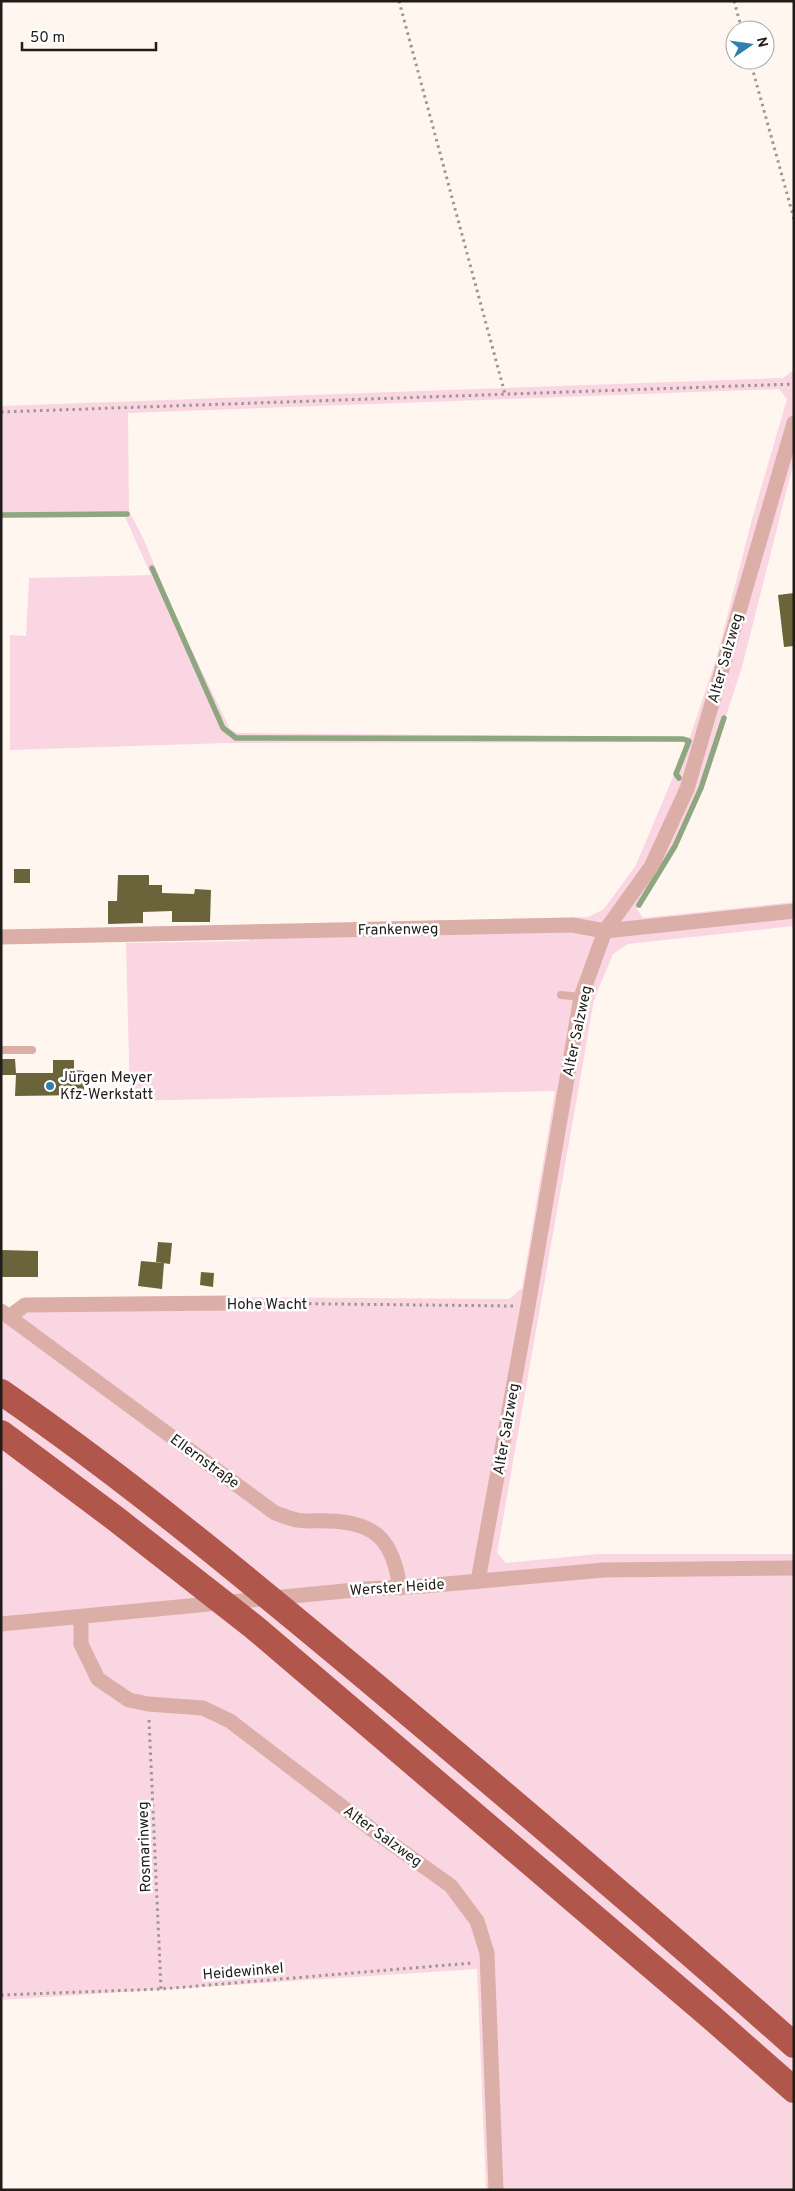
<svg xmlns="http://www.w3.org/2000/svg" width="795" height="2191" viewBox="0 0 795 2191" font-family="Overpass,sans-serif">
<rect width="100%" height="100%" fill="#fff7ef"/>
<path fill="#fad6e3" fill-rule="evenodd" d="M794,370V461L742,667L703,786L656,881L637,909L643,918L794,902V926L628,944L613,954L594,1000L497,1553L506,1563L598,1554H794V2190H486L477,1969L1,2000V1486L4,1487L1,1485V1323L65,1299L221,1297L509,1299L522,1288L555,1091L130,1101L126,943L249,941V925L588,917L604,909L636,865L686,746L684,742L226,743L10,750V635L26,636L29,578L151,575L125,517L1,518V406L783,378ZM779,389L787,399L752,519L717,656L690,737L237,733L230,729L177,620L144,540L129,511L128,413Z"/>
<g fill="none" stroke-linecap="round" stroke-linejoin="round">
<g stroke="#8fa781" stroke-width="5.5">
<path d="M1,515L127,514"/>
<path d="M152,568L223,728L236,738L683,739L689,741L676,774L679,778"/>
<path d="M639,905L675,846L701,788L724,718"/>
</g>
</g>
<g fill="#6b633a">
<path d="M794,593V646L784,647L778,595Z"/>
<rect x="14" y="869" width="16" height="14"/>
<path d="M118,875H149V885H162V893L194,894L195,889L211,890L210,922H172V911L143,912V923L108,924V901H117Z"/>
<path d="M1,1059H15L16,1073H53V1060H74V1070L84,1071V1095L15,1096L16,1075H1Z"/>
<path d="M158,1242L172,1243L170,1264L156,1262Z"/>
<path d="M1,1250L38,1251V1277H1Z"/>
<path d="M141,1261L164,1263L162,1289L138,1286Z"/>
<path d="M201,1272L214,1273L213,1287L200,1285Z"/>
</g>
<g fill="none" stroke-linecap="round" stroke-linejoin="round">
<g stroke="#9d9691" stroke-width="3" stroke-dasharray="2.5 4" stroke-linecap="butt">
<path d="M399,1L505,394"/>
<path d="M734,1L742,30"/>
<path d="M750,60L794,219"/>
<path d="M1,412L794,384"/>
<path d="M244,1303L513,1306"/>
<path d="M149,1720L161,1989"/>
<path d="M1,1995L161,1989L472,1963"/>
</g>
<g stroke="#dbaea7" stroke-width="8">
<path d="M561,995L581,997"/>
<path d="M1,1050H32"/>
</g>
<g stroke="#dbaea7" stroke-width="15">
<path d="M1,937L572,925L605,931L794,911"/>
<path d="M1,1311L275,1513C282,1515 290,1519 297,1520C307,1522 318,1520 328,1521C377,1522 393,1541 400,1588"/>
<path d="M9,1317L25,1305L229,1303"/>
<path d="M478,1581L528,1306L581,997L605,931L651,867L687,789L794,423"/>
<path d="M81,1618V1644L98,1679L129,1700L148,1704L203,1708L230,1721L374,1831L451,1886L477,1921L487,1953L496,2190"/>
<path d="M1,1624L365,1589L424,1586L604,1570L794,1568"/>
</g>
<g stroke="#b0564b" stroke-width="26">
<path d="M1,1392C130,1481 251,1582 371,1682C513,1801 655,1922 794,2045"/>
<path d="M1,1433L116,1519L254,1627L710,2016L794,2090"/>
</g>
</g>
<circle fill="#2d80b0" stroke="#fff" stroke-width="2" cx="50" cy="1086" r="5"/>
<g text-anchor="middle" stroke-width="5" stroke-linejoin="round" paint-order="stroke">
<g font-size="15" fill="#201c19" stroke="#fff">
<text transform="translate(725 658) rotate(-74)" y="5">Alter Salzweg</text>
<text transform="translate(398 929) rotate(-1)" y="5">Frankenweg</text>
<text transform="translate(577 1031) rotate(-78)" y="5">Alter Salzweg</text>
<text x="267" y="1309">Hohe Wacht</text>
<text transform="translate(506 1429) rotate(-80)" y="5">Alter Salzweg</text>
<text transform="translate(205 1461) rotate(36)" y="5">Ellernstraße</text>
<text transform="translate(397 1587) rotate(-4)" y="5">Werster Heide</text>
<text transform="translate(383 1836) rotate(36)" y="5">Alter Salzweg</text>
<text transform="translate(144 1847) rotate(-92)" y="5">Rosmarinweg</text>
<text transform="translate(243 1971) rotate(-5)" y="5">Heidewinkel</text>
</g>
<g font-size="15" fill="#201c19" stroke="#fff" text-anchor="start">
<text x="60" y="1082">Jürgen Meyer<tspan x="60" dy="17">Kfz-Werkstatt</tspan></text>
</g>
</g>
<rect width="795" height="2191" fill="none" stroke="#201c19" stroke-width="5"/>
<g transform="translate(750 45) rotate(77)"><circle r="24" fill="#ffffff" stroke="#a6a4a3"/>
<path d="M0-4L9 19L0 12L-9 19Z" fill="#2d80b0"/>
<text y="-8" font-size="14" font-weight="bold" text-anchor="middle" fill="#201c19">N</text>
</g>
<path d="M22 42v8h134v-8" fill="none" stroke="#201c19" stroke-width="2.5"/>
<text x="30" y="42" font-size="15" fill="#201c19" stroke="#ffffff" stroke-width="4" paint-order="stroke">50 m</text>
</svg>
